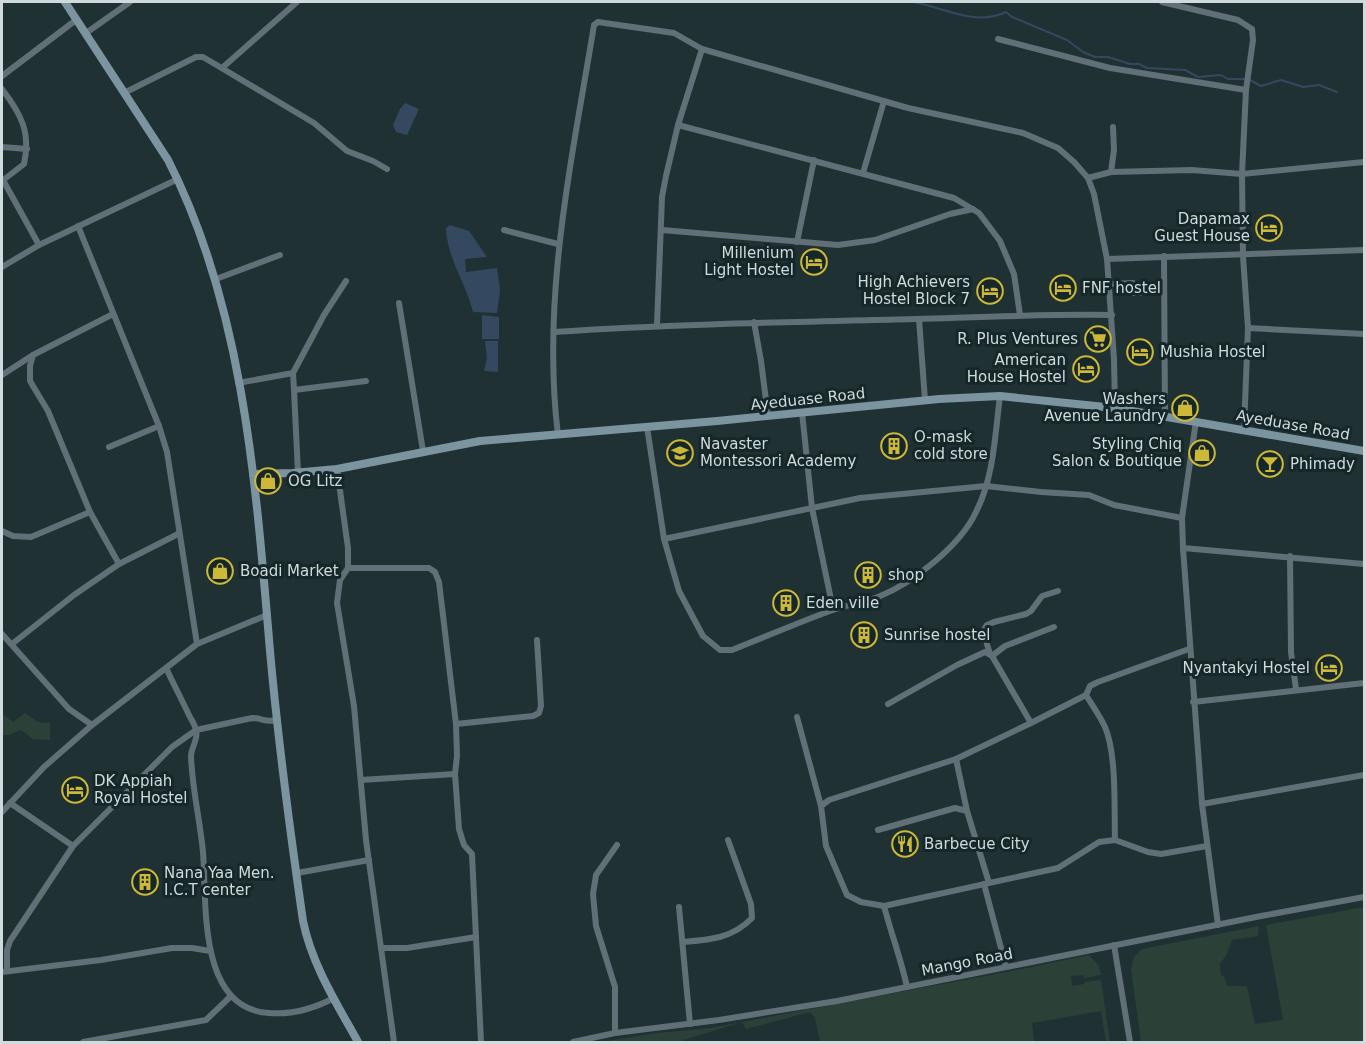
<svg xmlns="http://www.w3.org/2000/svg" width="1366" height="1044" viewBox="0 0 1366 1044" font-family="'DejaVu Sans',sans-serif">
<rect width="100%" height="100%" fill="#203134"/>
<g fill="#2b4036">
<path d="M25,713L38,722L50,723V740L33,739L21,730L9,735H2V714L13,722Z"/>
<path d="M1364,907V1042H1141L1131,969L1134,957L1142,949L1259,926L1258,936L1232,940L1226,956L1220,963L1221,975L1224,976L1227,986H1247L1255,1024L1283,1020L1266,925Z"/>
<path d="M1089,955L1099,966L1101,975L1084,978L1083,975L1071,976L1072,986L1084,984V982L1101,980L1110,1042H1106L1101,1011L1032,1023L1034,1042H820L815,1018L810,1012L746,1029L742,1022L677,1042H600L657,1033L710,1028L1022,969Z"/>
</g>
<g fill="#344860">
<path d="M405,103L419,109L407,135L396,132L393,125L400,109Z"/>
<path d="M450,225L469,231L487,257L465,259L466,272L497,268L500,290L497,313L473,312C466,283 447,258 446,228Z"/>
<path d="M482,315L499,317V339H482Z"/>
<path d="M485,341H498V372L484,371L487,358Z"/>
</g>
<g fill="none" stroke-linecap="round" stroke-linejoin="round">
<g stroke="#344860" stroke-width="2">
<path d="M913,2C943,7 975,27 1006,12L1012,17L1067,40L1083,52L1095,57H1108L1130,64H1139L1147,68L1185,70L1198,77L1221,75L1228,79H1245"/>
<path d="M1250,80L1261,86L1281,80L1303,87L1319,85L1337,92"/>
</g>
<g stroke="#616f77" stroke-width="6">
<path d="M1162,2L1238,20L1252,29L1253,40L1246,90L1242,174L1243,256L1248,328L1244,429"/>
<path d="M86,33L130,2"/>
<path d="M998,39L1110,68L1246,90"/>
<path d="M222,68L297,2"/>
<path d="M2,76L76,20"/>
<path d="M2,89C21,114 31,132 24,164L2,181"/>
<path d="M126,92L196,57H203L314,123L347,151L373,161L387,169"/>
<path d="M678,125L954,198L979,213L1000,241L1014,274L1020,315"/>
<path d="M2,147L27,149"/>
<path d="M1111,172L1114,150L1113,127"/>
<path d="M863,173L884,101"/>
<path d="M1088,178L1111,172L1192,170L1242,174L1364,162"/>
<path d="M3,180L39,245"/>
<path d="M78,226L159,426L167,452L197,644"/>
<path d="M504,230L558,244"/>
<path d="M662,230L838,245L875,240L950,214L973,209"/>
<path d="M797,242L814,160"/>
<path d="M1164,256L1165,417"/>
<path d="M1107,259L1364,250"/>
<path d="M2,267L39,245L178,179"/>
<path d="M216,279L280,255"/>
<path d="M1110,284L1133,283L1134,293H1140"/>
<path d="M399,303L423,451"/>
<path d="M919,319L925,400"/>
<path d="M754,322L761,361L768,416"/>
<path d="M657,325L662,197L666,176L678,125L702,49"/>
<path d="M1248,328L1364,334"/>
<path d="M554,332C675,324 795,322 917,319C982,317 1046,314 1112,315"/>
<path d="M33,355L30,366V381L48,411L90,512L119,564"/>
<path d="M293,373L294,390L366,381"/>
<path d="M2,375L33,355L113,314"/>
<path d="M238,383L293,373L324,315L346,281"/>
<path d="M294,390L298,473"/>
<path d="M802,412L812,508L833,609"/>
<path d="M1196,421L1182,518L1183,548L1202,804L1218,925"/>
<path d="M647,427L664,539L679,591L703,636L720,650H732C765,637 797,623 830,611C845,605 862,603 878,597C913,583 960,546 976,512C994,477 995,434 1000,396"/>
<path d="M558,435C541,297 572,160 594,25L598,22L674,33L702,49L908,108L1023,133L1058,148L1074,162L1088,178L1094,194L1107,259L1114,359L1115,408"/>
<path d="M109,447L159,426"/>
<path d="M337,469L348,548V568L340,580L337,603L354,706L366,840L394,1042"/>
<path d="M2,531L13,536L31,537L90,512"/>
<path d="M664,539L860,498L986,486L1041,492L1089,495L1114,505L1182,518"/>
<path d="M1183,548L1364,564"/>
<path d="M1290,556L1291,652L1296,689"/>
<path d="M348,568H429L435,572L439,582L456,724L457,756L455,774L459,829L464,845L472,854L481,1042"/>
<path d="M2,634L69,709L92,725"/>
<path d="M12,644L74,595L119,564L178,534"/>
<path d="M990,654L983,631L987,625L994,622L1026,614L1031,611L1042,596L1058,591"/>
<path d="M992,656L1005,646L1054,627"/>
<path d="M166,668C173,683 181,698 188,713C190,718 195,724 196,730C199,738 191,748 191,756C192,788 200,820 203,852C207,902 197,1009 269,1013C293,1015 313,1009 334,998"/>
<path d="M1086,695C1092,705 1100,716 1105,727C1117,755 1114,809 1115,840"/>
<path d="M1193,702L1364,683"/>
<path d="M888,704L957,665L985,652L992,656L1031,723"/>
<path d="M797,717L821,806L826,846L847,895L861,902L884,906L1058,868L1099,842L1115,840L1148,852L1161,854L1207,846"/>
<path d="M456,724L533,716L539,713L541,706L537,640"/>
<path d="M956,759L967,811L989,883"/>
<path d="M361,780L455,774"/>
<path d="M10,803L73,846"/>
<path d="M1202,804L1364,775"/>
<path d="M821,806L829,800L956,759L1031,723L1086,695L1090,686L1098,682L1189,649"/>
<path d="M2,812L44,767L92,725L197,644L267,615"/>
<path d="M878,830L955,808L967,811"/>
<path d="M297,873L369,860"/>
<path d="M984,884L1006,967"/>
<path d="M884,906C891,933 901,959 907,987"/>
<path d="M679,907L690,1024"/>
<path d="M683,942C710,940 733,938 752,918L751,904L728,840"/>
<path d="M1114,945L1130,1042"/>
<path d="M383,948H407L476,937"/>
<path d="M7,971V950L10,941L73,846L172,747L196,730L252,718C263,718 264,723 277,720"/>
<path d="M2,972L101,960L172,948H192L210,951"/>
<path d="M615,1033V987L596,926L593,894L596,875L617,845"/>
<path d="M83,1042L206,1020L231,996"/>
<path d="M573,1042L615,1033L719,1020L837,1001L1261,916L1364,897"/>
</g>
<g stroke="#7c94a0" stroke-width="8">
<path d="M65,2L168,160C244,309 256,486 270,651C278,741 290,831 303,921C312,965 337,1004 358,1042"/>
<path d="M253,474L293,473L337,469L480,441L717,421L939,399L1000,396L1115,408L1364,451"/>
</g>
</g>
<defs>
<g id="hotel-ring" transform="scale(1.35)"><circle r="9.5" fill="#16272a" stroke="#ceb837" stroke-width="1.5"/><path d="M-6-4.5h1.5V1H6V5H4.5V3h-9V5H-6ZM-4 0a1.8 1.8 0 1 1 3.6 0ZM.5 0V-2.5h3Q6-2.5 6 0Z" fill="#ceb837"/></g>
<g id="supermarket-ring" transform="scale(1.35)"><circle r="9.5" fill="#16272a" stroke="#ceb837" stroke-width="1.5"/><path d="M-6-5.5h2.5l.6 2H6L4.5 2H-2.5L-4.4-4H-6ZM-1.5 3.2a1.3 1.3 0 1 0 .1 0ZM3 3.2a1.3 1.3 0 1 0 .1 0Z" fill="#ceb837"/></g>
<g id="shop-ring" transform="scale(1.35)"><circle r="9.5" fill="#16272a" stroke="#ceb837" stroke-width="1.5"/><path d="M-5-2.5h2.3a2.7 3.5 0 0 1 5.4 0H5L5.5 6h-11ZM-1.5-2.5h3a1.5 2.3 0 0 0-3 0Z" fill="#ceb837"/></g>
<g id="building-ring" transform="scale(1.35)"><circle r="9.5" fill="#16272a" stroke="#ceb837" stroke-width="1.5"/><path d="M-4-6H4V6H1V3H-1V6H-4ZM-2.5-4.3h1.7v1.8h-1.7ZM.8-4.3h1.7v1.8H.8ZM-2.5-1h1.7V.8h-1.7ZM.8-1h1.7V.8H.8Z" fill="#ceb837"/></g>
<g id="school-ring" transform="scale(1.35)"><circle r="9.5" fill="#16272a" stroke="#ceb837" stroke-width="1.5"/><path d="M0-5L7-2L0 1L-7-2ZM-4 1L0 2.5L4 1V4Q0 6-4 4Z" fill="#ceb837"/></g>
<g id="bar-ring" transform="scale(1.35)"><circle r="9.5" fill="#16272a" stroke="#ceb837" stroke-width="1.5"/><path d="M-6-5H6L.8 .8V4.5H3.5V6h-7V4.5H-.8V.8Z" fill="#ceb837"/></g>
<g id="restaurant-ring" transform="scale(1.35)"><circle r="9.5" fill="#16272a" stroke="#ceb837" stroke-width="1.5"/><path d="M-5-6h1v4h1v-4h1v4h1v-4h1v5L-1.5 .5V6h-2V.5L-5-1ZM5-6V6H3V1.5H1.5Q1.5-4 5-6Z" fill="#ceb837"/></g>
</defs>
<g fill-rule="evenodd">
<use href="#hotel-ring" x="1269" y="228"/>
<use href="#hotel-ring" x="814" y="262"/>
<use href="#hotel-ring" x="1063" y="288"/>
<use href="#hotel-ring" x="990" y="291"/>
<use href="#supermarket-ring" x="1098" y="339"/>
<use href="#hotel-ring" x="1140" y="352"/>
<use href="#hotel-ring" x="1086" y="369"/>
<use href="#shop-ring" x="1185" y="408"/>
<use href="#building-ring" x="894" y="446"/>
<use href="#school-ring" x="680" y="453"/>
<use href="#shop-ring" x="1202" y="453"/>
<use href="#bar-ring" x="1270" y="464"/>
<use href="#shop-ring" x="268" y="481"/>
<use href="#shop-ring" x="220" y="571"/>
<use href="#building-ring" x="868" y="575"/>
<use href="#building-ring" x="786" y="603"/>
<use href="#building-ring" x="864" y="635"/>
<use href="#hotel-ring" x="1329" y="668"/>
<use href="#hotel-ring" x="75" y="790"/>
<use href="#restaurant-ring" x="905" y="844"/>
<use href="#building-ring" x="145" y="882"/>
</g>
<g text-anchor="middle" stroke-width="6" stroke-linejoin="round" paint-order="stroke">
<g font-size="15" fill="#cfdadc" stroke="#16272a" text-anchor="start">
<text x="1250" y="224" text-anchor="end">Dapamax<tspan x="1250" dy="17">Guest House</tspan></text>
<text x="794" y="258" text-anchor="end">Millenium<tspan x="794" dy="17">Light Hostel</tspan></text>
<text x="970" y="287" text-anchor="end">High Achievers<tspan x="970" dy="17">Hostel Block 7</tspan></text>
<text x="1082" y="293">FNF hostel</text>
<text x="1078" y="344" text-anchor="end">R. Plus Ventures</text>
<text x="1160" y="357">Mushia Hostel</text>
<text x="1066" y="365" text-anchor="end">American<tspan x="1066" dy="17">House Hostel</tspan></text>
<text x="1166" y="404" text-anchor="end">Washers<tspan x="1166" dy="17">Avenue Laundry</tspan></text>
<text x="914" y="442">O-mask<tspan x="914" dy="17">cold store</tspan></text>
<text x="700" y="449">Navaster<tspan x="700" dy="17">Montessori Academy</tspan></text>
<text x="1182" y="449" text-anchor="end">Styling Chiq<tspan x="1182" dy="17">Salon &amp; Boutique</tspan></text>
<text x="1290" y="469">Phimady</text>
<text x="288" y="486">OG Litz</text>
<text x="240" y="576">Boadi Market</text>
<text x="888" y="580">shop</text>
<text x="806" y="608">Eden ville</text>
<text x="884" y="640">Sunrise hostel</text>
<text x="1310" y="673" text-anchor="end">Nyantakyi Hostel</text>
<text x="94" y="786">DK Appiah<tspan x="94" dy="17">Royal Hostel</tspan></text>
<text x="924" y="849">Barbecue City</text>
<text x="164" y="878">Nana Yaa Men.<tspan x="164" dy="17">I.C.T center</tspan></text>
</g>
<g font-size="15" fill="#cfdadc" stroke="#16272a">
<text transform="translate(808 399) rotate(-6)" y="5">Ayeduase Road</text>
<text transform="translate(1293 425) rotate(10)" y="5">Ayeduase Road</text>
<text transform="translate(967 962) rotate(-11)" y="5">Mango Road</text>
</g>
</g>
<rect width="1366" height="1044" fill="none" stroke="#cfdadc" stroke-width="6"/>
</svg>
